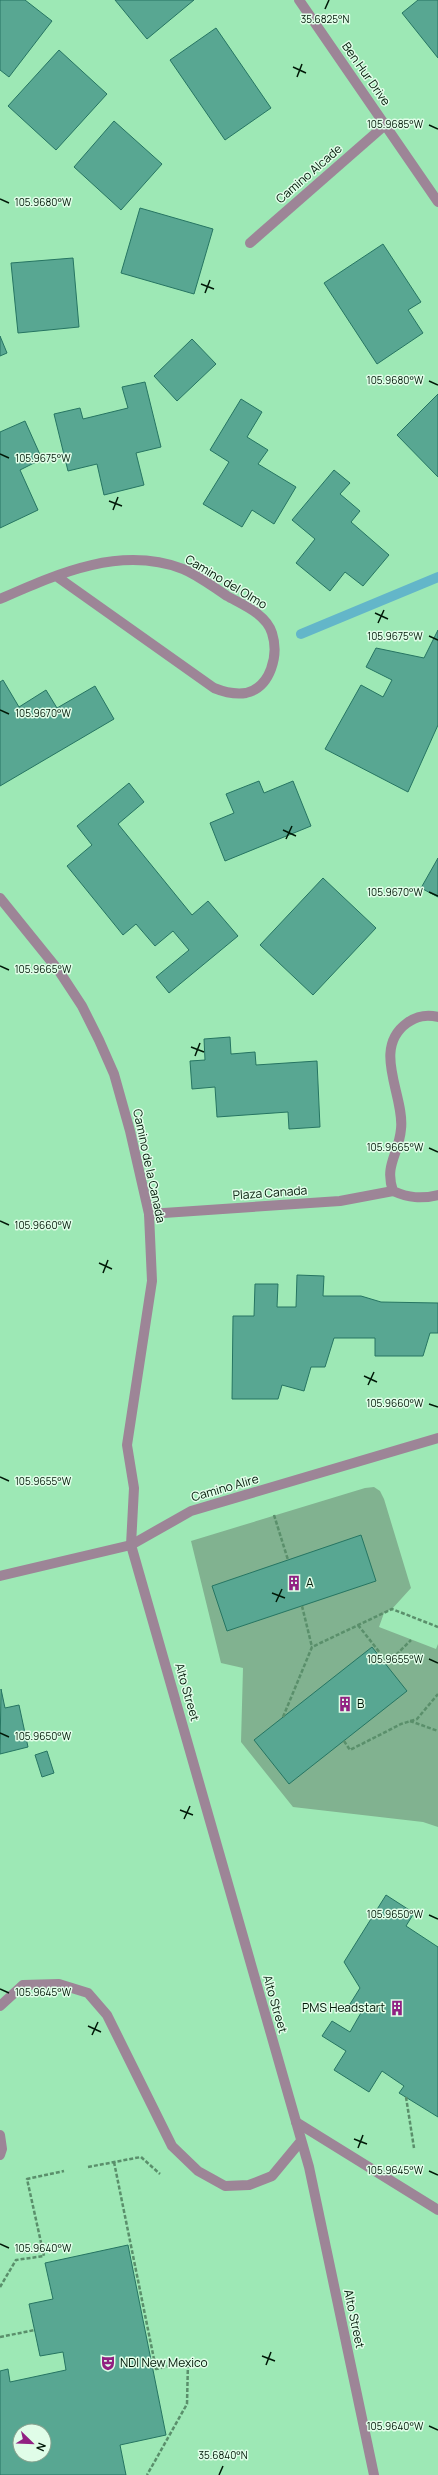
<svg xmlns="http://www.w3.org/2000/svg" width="438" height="2475" viewBox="0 0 438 2475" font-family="Manrope,sans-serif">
<rect width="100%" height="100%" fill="#9de8b5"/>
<path fill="#81b290" d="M374,1487L380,1491L384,1499L411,1588L392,1609L384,1613L379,1627L436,1649L438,1644V1827L423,1822L293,1807L241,1742L243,1668L221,1663L191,1541L365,1488Z"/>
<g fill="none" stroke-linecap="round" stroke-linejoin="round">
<path stroke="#63b6c9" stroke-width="10" d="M301,634L438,577"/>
</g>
<g fill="#58a792" stroke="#267562" fill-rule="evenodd">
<path d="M0,0H25L52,21L9,77L0,70Z"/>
<path d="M115,0H194L147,39Z"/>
<path d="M418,0H438V58L402,13Z"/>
<path d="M216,28L271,108L225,140L170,60Z"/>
<path d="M59,50L107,94L56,150L8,106Z"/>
<path d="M114,121L162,164L121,210L74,167Z"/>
<path d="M140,208L213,229L194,294L121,273Z"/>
<path d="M383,244L421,302L408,310L423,333L377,364L324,283Z"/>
<path d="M73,258L79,327L18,333L11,263Z"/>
<path d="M0,336L7,353L0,356Z"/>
<path d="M192,339L216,364L177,401L154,376Z"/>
<path d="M145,382L161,447L136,453L144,485L104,495L97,464L68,471L54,414L80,408L83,419L128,408L122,387Z"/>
<path d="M438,394V477L397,435Z"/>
<path d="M241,399L262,412L247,437L268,450L258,464L296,487L274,524L252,510L242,527L203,504L229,462L210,450Z"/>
<path d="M25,421L42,459L20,470L38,510L0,528V432Z"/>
<path d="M334,470L350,483L340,494L360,511L351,522L389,555L363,586L345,572L330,591L296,563L315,539L292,520Z"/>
<path d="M438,630V725L408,792L325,749L361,685L383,697L392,680L366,667L376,648L424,658Z"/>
<path d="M3,680L19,707L46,690L57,708L95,686L114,719L0,786V682Z"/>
<path d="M259,781L264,793L293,781L311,826L225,861L210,823L234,813L226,794Z"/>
<path d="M129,783L144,802L118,824L192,915L208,901L238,936L169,993L156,977L189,950L173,931L155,946L136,924L123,935L67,866L92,845L77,826Z"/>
<path d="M438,858V897L421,888Z"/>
<path d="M323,878L376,928L313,995L260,945Z"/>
<path d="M230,1037L231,1054L255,1052L256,1065L317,1061L320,1127L289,1129L288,1112L217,1117L215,1087L192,1089L190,1061L205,1060L204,1039Z"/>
<path d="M297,1275L324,1276L323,1296H361L381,1302L438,1303V1333H430L423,1356H375V1338H334L325,1367H311L304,1391L282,1385L278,1399H232L233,1316H254L255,1284H278L277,1307H296Z"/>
<path d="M361,1535L376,1581L227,1631L212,1586Z"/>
<path d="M372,1647L407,1691L289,1784L254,1740Z"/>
<path d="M1,1689L5,1708L19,1705L28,1747L0,1754Z"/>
<path d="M47,1751L54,1773L42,1777L35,1755Z"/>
<path d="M386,1895L414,1913L406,1926L438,1947V2117L399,2093L404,2086L382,2071L369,2092L334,2070L346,2051L322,2036L332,2021L350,2032L362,2011L350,2004L360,1988L344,1962Z"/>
<path d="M128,2245L166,2435L120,2445L126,2475H0V2371L8,2369L10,2382L66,2370L63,2352L40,2356L29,2304L53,2299L45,2263ZM20,2431H44V2455H20Z"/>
</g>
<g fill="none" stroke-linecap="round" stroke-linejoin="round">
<g stroke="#5a8f6b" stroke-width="2.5" stroke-dasharray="4 2" stroke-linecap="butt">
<path d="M274,1515L288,1560"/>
<path d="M302,1606L312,1647"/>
<path d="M358,1625L388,1663L411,1640"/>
<path d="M283,1717L312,1647L392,1609L438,1627"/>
<path d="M410,1721L438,1731"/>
<path d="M344,1741L350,1750L401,1724L417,1719L438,1694"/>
<path d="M406,2097L414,2148"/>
<path d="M114,2162L156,2369L188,2362L187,2404L147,2475"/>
<path d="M88,2167L141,2157L160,2174"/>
<path d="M0,2287L16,2260L44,2256L27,2179L64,2171"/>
<path d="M0,2337L35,2330"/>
</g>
<g stroke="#9d8597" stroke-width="10">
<path d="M0,2006L23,1985L59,1984L88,1993L107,2015L172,2146L198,2171L225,2186L249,2185L272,2176L301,2141"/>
<path d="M296,2122L438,2210"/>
<path d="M0,2135L2,2149L0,2155"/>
</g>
<g stroke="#9d8597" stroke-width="10">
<path d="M299,0L438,202"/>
<path d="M250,243L385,125"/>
<path d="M0,599C57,574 120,545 183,569C198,575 213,587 227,596C243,605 266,614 272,633C279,655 271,687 246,693C234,695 224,692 214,688L56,576"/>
<path d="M0,898L59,971L82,1006L99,1040L114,1074L130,1131L149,1214L152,1281L127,1445L134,1488L131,1545L309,2167L374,2475"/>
<path d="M438,1017C426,1014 417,1016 407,1023C371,1049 405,1096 401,1129C399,1154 384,1165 393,1191C409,1198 421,1199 438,1195"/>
<path d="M149,1214L340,1201L393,1191"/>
</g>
<path stroke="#9d8597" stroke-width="10" d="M0,1576L131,1545L191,1511L438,1438"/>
</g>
<path fill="none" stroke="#001807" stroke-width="1.5" d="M325,9L329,0M293,67L306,73M297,77L302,64M429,125L438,129M0,199L9,203M201,284L214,289M205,293L210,280M429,381L438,385M0,454L9,458M109,501L122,506M113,510L118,497M375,613L388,619M378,623L384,610M429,636L438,640M0,710L9,714M283,830L296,836M286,839L292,826M429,892L438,896M0,966L9,970M191,1047L204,1052M195,1056L200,1043M429,1148L438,1152M0,1221L9,1225M99,1263L112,1269M103,1273L108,1260M364,1376L377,1382M368,1385L374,1372M429,1404L438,1407M0,1477L9,1481M272,1593L285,1598M276,1602L282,1589M429,1659L438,1663M0,1733L9,1737M180,1810L193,1815M184,1819L190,1806M429,1915L438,1919M0,1989L9,1993M88,2026L101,2032M92,2035L98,2022M354,2139L367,2144M358,2148L363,2135M429,2171L438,2175M0,2244L9,2248M262,2356L275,2361M266,2365L271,2352M429,2426L438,2430M219,2475L223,2466"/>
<defs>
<g id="building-bare" transform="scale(1.2)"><path d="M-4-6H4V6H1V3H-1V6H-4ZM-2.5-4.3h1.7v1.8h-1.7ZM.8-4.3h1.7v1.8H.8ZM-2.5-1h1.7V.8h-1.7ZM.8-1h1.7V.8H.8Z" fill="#912182" stroke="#e0fde8" stroke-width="2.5" paint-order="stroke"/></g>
<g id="theatre-bare" transform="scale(1.2)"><path d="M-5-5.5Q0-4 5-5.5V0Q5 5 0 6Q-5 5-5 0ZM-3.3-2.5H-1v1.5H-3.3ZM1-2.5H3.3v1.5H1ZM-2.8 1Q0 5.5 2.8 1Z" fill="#912182" stroke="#e0fde8" stroke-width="2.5" paint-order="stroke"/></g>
</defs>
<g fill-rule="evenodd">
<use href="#building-bare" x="294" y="1583"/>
<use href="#building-bare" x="345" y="1704"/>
<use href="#building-bare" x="397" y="2008"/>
<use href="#theatre-bare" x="108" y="2363"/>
</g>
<g text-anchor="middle" stroke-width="3" stroke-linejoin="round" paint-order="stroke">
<g font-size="12" fill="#001807" stroke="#e0fde8">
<text transform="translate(366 74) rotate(55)" y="4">Ben Hur Drive</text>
<text transform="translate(309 174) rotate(-41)" y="4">Camino Alcade</text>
<text transform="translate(226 582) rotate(31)" y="4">Camino del Olmo</text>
<text transform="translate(149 1166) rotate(78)" y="4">Camino de la Canada</text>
<text transform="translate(270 1193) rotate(-4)" y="4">Plaza Canada</text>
<text transform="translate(225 1488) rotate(-16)" y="4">Camino Alire</text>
<text transform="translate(187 1692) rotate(74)" y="4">Alto Street</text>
<text transform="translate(275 2004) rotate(74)" y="4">Alto Street</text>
<text transform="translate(354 2319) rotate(78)" y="4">Alto Street</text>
</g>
<g font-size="12" fill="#001807" stroke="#e0fde8" text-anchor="start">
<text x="306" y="1587">A</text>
<text x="357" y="1708">B</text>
<text x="385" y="2012" text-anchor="end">PMS Headstart</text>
<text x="120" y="2367">NDI New Mexico</text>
</g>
</g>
<g font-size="10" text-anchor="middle" fill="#001807" stroke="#e0fde8" stroke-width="3" stroke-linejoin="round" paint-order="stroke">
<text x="325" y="23">35.6825°N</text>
<text x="395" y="128">105.9685°W</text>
<text x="43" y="206">105.9680°W</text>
<text x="395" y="384">105.9680°W</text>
<text x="43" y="462">105.9675°W</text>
<text x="395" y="640">105.9675°W</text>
<text x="43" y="717">105.9670°W</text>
<text x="395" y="896">105.9670°W</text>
<text x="43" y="973">105.9665°W</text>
<text x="395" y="1151">105.9665°W</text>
<text x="43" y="1229">105.9660°W</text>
<text x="395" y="1407">105.9660°W</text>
<text x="43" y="1485">105.9655°W</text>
<text x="395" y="1663">105.9655°W</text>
<text x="43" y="1740">105.9650°W</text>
<text x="395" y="1918">105.9650°W</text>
<text x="43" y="1996">105.9645°W</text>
<text x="395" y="2174">105.9645°W</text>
<text x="43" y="2252">105.9640°W</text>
<text x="395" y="2430">105.9640°W</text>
<text x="223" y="2459">35.6840°N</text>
</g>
<g transform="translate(32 2443) rotate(113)"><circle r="19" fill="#e0fde8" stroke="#86a18e"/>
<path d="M0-3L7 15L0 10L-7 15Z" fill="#912182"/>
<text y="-6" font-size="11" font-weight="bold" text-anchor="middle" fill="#001807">N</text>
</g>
</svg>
